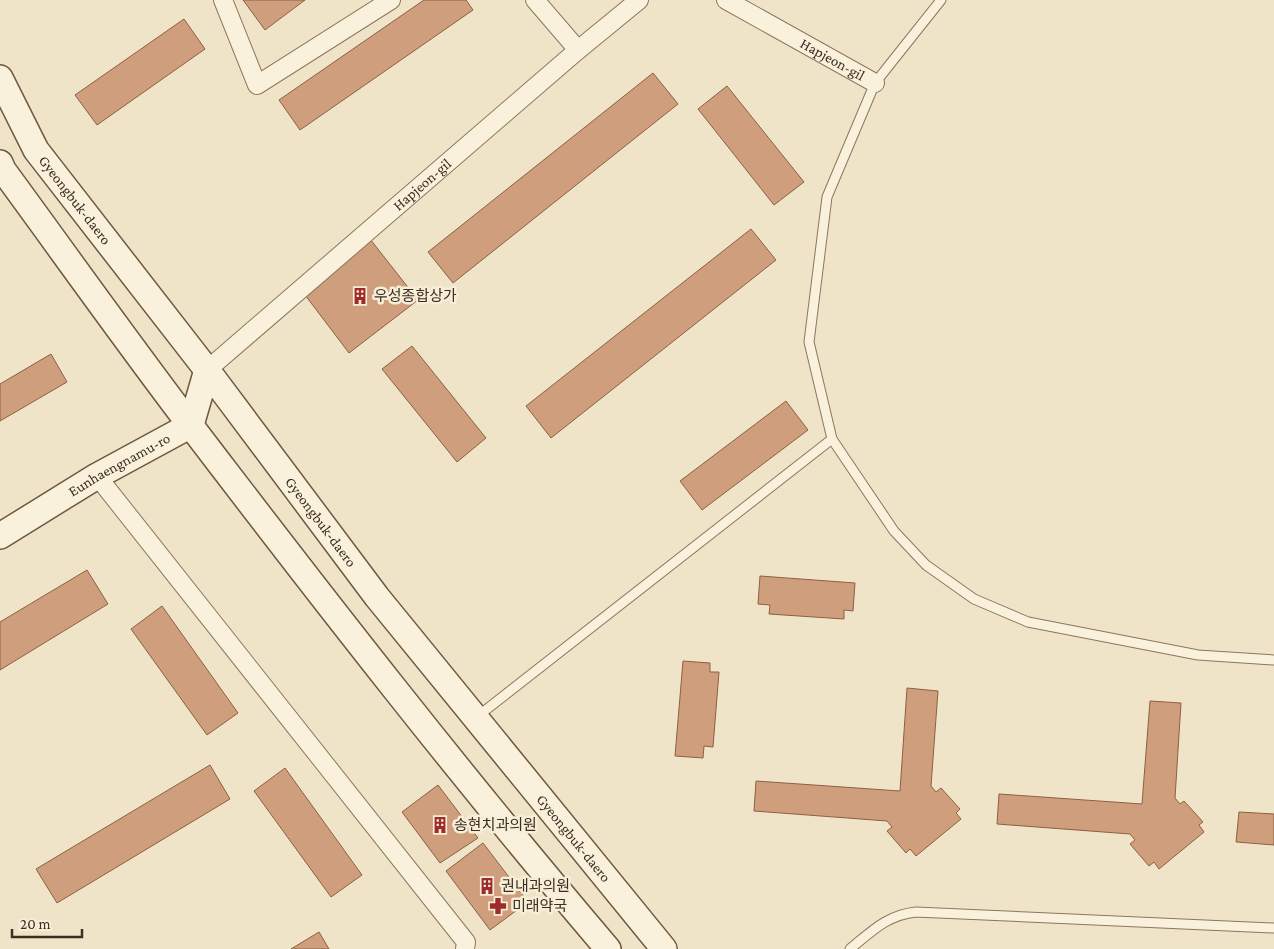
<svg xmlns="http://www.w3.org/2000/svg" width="1274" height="949" viewBox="0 0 1274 949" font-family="'Crimson Pro','Noto Sans KR',serif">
<rect width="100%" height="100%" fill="#f0e4c8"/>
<g fill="#cf9f7d" stroke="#8d5f41">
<path d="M243,0H305L265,30Z"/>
<path d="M424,0H466L473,10L300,130L279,100Z"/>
<path d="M184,19L205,49L97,125L75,95Z"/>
<path d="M653,73L678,104L453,283L428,252Z"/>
<path d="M727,86L804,182L774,205L698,109Z"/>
<path d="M751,229L776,260L551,438L526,406Z"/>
<path d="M370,239L418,300L349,353L302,291Z"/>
<path d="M412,346L486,438L457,462L382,369Z"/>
<path d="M51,354L67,382L0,421V384Z"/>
<path d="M786,401L808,430L702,510L680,481Z"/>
<path d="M87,570L108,604L0,670V622Z"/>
<path d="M760,576L855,583L853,611L844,610V619L769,614L770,605L758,604Z"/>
<path d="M162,606L238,713L207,735L131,629Z"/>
<path d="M683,661L710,663V672H719L713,747L704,746L703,758L675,756Z"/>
<path d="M907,688L938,691L931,786L936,792L941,788L960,809L956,813L961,819L916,856L910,849L906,853L887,831L892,827L887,821L754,811L756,781L900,791Z"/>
<path d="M1150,701L1181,703L1175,798L1180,804L1184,801L1203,822L1199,825L1204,832L1159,869L1154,862L1149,866L1130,844L1135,840L1130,834L997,824L999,794L1142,804Z"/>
<path d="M210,765L230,799L57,903L36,869Z"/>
<path d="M285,768L362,875L331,897L254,791Z"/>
<path d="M438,785L478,838L440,863L402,812Z"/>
<path d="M1239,812L1274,814V845L1236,842Z"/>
<path d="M483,843L528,902L490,930L446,871Z"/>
<path d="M319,932L329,949H291Z"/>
</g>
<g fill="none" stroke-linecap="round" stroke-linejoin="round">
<g stroke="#8d765c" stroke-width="11">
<g id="lane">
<path d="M832,439L809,342L827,197L875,83L941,0"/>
<path d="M478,716L832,439L894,531L926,565L974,599L1028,622L1198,655L1274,660"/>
<path d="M850,949C872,931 887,915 916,912L1274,928"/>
</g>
</g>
<g stroke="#8d765c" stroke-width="20">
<g id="street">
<path d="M223,0L257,85L391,0"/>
<path d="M535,0L578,50"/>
<path id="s1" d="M726,0L875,83"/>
<path id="s2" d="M207,370L578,50L639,0"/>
<path d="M97,476L466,942L465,949"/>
</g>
</g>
<g stroke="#6f573f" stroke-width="28">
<g id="secondary">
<path id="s3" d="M0,78L36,150L207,370L377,597L664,949"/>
<path d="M0,163L3,170C66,256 127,342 191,426C326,603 463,779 608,949"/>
<path id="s4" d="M0,536L97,476L191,425L207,370"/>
</g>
</g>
<use href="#lane" stroke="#faf1dc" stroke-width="9"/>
<use href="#street" stroke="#faf1dc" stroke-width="18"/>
<use href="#secondary" stroke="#faf1dc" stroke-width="25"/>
</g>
<defs>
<g id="building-bare" transform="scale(1.35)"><path d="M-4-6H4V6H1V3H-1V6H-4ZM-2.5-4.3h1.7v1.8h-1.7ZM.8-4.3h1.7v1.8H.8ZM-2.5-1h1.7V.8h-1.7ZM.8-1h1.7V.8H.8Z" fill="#9e2a2b" stroke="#f7eed8" stroke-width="2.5" paint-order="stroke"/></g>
<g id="pharmacy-bare" transform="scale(1.35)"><path d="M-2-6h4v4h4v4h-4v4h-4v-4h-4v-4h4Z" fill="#9e2a2b" stroke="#f7eed8" stroke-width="2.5" paint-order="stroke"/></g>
</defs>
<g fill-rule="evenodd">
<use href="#building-bare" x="360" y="296"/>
<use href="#building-bare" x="440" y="825"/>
<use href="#building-bare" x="487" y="886"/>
<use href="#pharmacy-bare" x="498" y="906"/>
</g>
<g text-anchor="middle" stroke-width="5" stroke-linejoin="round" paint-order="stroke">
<g font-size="15" fill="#3d2e20" stroke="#f7eed8">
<text dy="5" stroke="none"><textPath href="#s1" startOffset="122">Hapjeon-gil</textPath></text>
<text dy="5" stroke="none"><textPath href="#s2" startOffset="284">Hapjeon-gil</textPath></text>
<text dy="5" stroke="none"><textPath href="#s3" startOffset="144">Gyeongbuk-daero</textPath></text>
<text dy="5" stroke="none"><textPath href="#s4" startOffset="139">Eunhaengnamu-ro</textPath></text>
<text dy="5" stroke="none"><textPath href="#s3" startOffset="549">Gyeongbuk-daero</textPath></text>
<text dy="5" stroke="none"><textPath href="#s3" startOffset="954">Gyeongbuk-daero</textPath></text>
</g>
<g font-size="15" fill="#3d2e20" stroke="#f7eed8" text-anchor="start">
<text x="374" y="301">우성종합상가</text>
<text x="454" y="830">송현치과의원</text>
<text x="501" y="891">권내과의원</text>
<text x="512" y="911">미래약국</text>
</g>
</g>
<path d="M12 929v8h70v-8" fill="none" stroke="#3d2e20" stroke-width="2.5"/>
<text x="20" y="929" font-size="15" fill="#3d2e20" stroke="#f7eed8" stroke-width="4" paint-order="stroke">20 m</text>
</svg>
